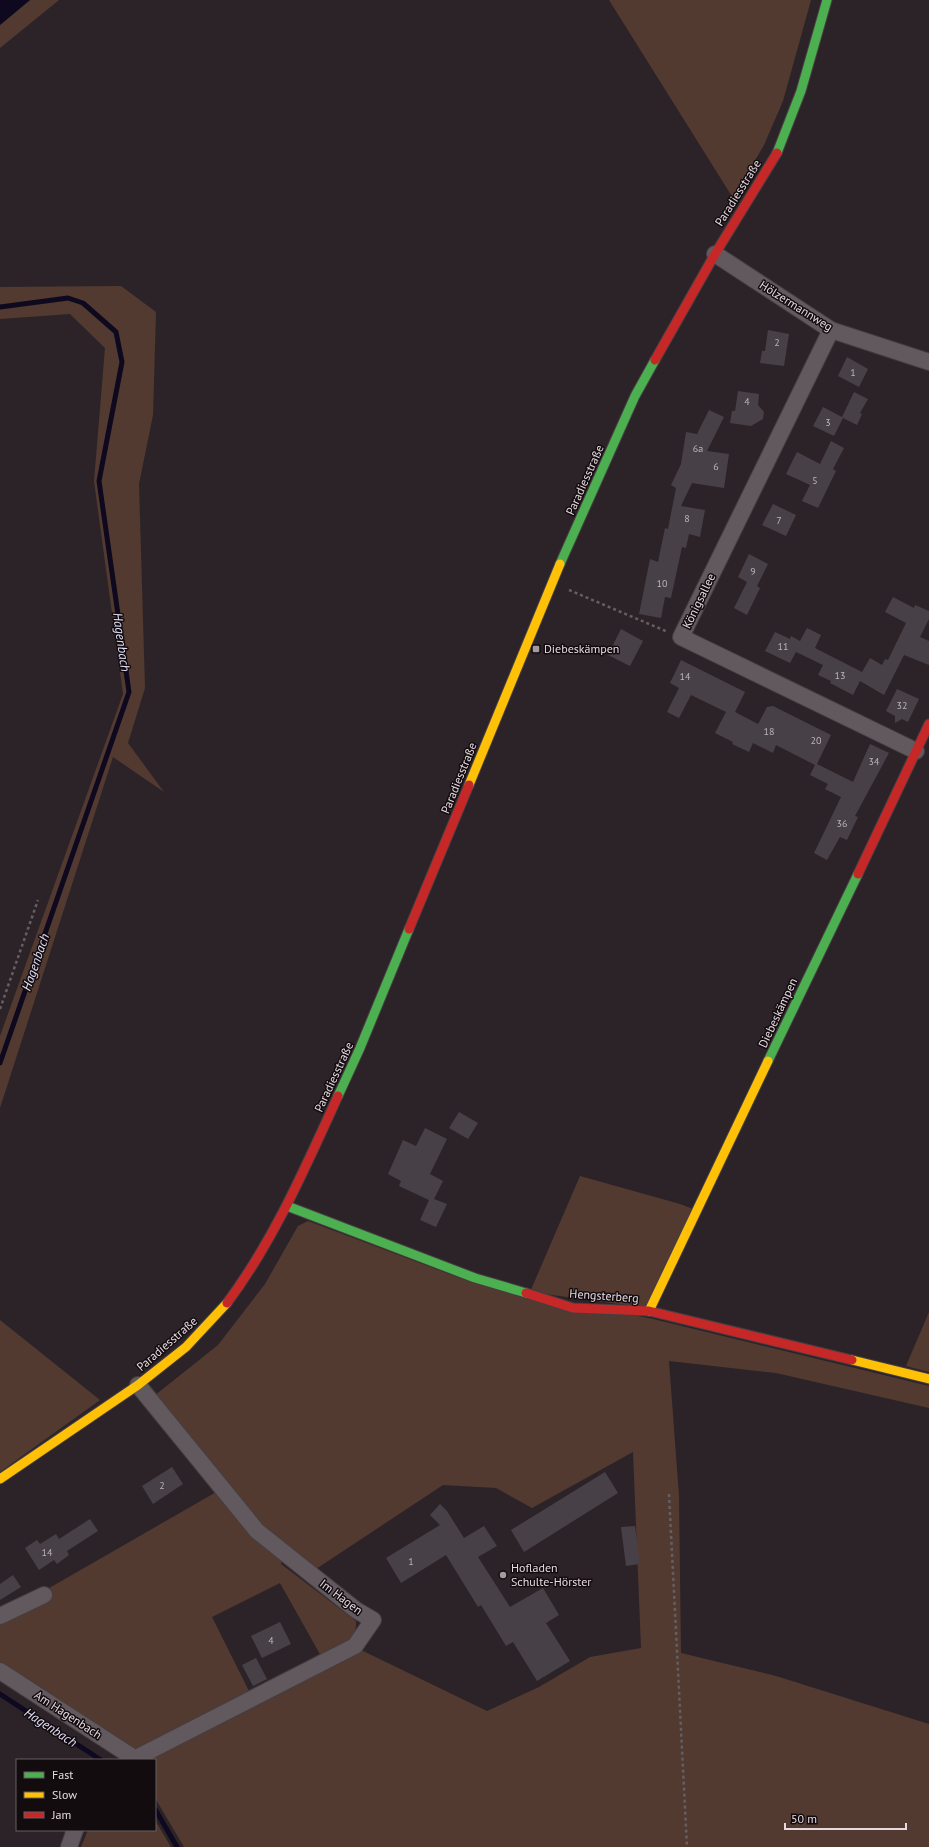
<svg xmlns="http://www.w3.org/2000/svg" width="929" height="1847" viewBox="0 0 929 1847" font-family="'PT Sans',sans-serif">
<rect width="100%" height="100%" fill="#2c2328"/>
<g fill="#523a31">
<path d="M30,0H59L0,48V25Z"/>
<path d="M609,0H811L783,101L764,145L733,198Z"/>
<path d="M121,286L156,312L153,415L139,484L145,688L128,743L164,792L113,757L0,1108V1036L123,694L94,481L105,348L70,314L0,319V287Z"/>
<path d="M580,1176L680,1204L693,1209L648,1308L530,1292Z"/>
<path d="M308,1221L473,1283L653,1319L929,1386V1408L776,1373L669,1361L679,1496L681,1653L776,1676L929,1724V1847H184L155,1798V1760H146L348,1659L361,1650L487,1711L539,1687L590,1657L641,1648L633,1452L532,1508L496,1488L443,1485L316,1569L264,1530L154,1396L218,1345L265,1284L298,1226Z"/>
<path d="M929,1312V1372L906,1366Z"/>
<path d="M0,1320L100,1400L0,1472Z"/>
<path d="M218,1491L282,1561L281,1564L356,1621C358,1641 336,1648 321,1656L280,1583L212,1617L250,1693L143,1746L133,1749L0,1662V1624L44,1603V1591Z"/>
<path d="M155,1820L171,1847H81L88,1830H155Z"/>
</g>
<path fill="#0e091e" d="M0,0H30L0,25Z"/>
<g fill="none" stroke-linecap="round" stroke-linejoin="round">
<g stroke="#0e091e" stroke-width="5">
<path d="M0,307L68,298L83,303L116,332L122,362L99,481L129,692L0,1063"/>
<path d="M0,1694L101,1760"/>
<path d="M155,1809L177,1847"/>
</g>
</g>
<g fill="#484047">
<path d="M768,330L789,334L784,366L760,363L762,351H765Z"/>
<path d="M847,357L868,369L859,387L838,376Z"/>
<path d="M738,391L759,394L758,405L764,412L763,419L751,426L730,423L732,411H735Z"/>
<path d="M854,392L868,399L860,413L862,414L857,425L843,418L834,436L813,426L823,407L842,417Z"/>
<path d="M709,410L724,417L707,451L729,454L724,488L692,483L681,506L705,510L700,537L689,534L686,548L682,547L671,598L665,597L661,618L639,614L650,559L658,562L665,528L668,529L676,488L671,485L681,464L686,432L697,434Z"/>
<path d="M831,441L844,448L833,469L836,471L818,508L802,501L810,485L786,474L797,452L820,464Z"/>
<path d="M773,504L796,515L786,536L762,525Z"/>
<path d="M749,554L768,564L757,586L760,588L747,615L734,608L747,582L738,577Z"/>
<path d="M893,597L914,608L915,605L929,611V619L920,637L929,641V665L904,655L884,695L860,681L853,695L830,683L831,681L818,675L823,665L796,652L790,663L765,651L775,632L790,639L791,636L800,641L807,628L821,635L815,648L862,672L870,658L882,665L885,659L888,660L906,623L885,612Z"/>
<path d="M621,629L643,641L630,666L608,655Z"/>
<path d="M681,660L745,692L735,712L758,724L767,707L773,706L831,735L817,764L853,782L870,744L889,753L855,816L858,817L847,840L840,837L827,860L814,853L841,797L825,789L828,784L810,775L815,765L776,745L773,753L753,743L749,752L732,744L733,742L715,733L726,712L691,695L679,718L667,712L679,688L670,683Z"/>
<path d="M897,689L919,699L908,722L902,719L895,723V716L886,711Z"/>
<path d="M459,1112L478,1123L468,1139L449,1128Z"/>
<path d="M425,1128L447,1139L430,1174L443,1181L434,1199L447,1204L436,1227L420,1220L429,1200L399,1186L401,1181L388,1174L403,1140L416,1146Z"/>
<path d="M172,1467L183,1484L153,1504L142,1486Z"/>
<path d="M605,1472L618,1493L524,1552L511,1530Z"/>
<path d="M440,1504L447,1511L464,1538L484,1526L497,1546L478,1557L510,1607L543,1588L559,1615L546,1623L570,1661L537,1681L513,1642L506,1646L481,1605L478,1607L446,1555L401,1583L386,1558L440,1525L430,1515Z"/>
<path d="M90,1519L98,1531L67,1551L69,1555L57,1564L54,1560L39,1570L25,1548L37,1540L40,1544L56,1534L59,1539Z"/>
<path d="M635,1526L640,1564L626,1566L621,1527Z"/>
<path d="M13,1575L21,1587L0,1600V1584Z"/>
<path d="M280,1622L291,1644L262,1658L251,1636Z"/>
<path d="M256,1658L267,1679L253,1686L242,1665Z"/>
</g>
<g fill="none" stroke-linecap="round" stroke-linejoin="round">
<g stroke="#463e42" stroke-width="18">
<g id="street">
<path d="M715,254L831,330L929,362"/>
<path d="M831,330L681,637L916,751"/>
<path d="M0,1616L44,1595"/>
<path d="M0,1671L134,1758"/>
<path d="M132,1760L355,1646L373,1620L356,1610L257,1531L138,1385"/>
<path d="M69,1847L75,1830"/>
</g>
</g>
<g stroke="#463e42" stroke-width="11">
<g id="fast">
<path d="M777,153L801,91L827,0"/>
<path d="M560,564L635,396L655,360"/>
<path d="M768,1061L858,874"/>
<path d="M338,1096L360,1048L409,929"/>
<path d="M287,1206L475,1278L526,1293"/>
</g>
</g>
<g stroke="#463e42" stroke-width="11">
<g id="slow">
<path d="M469,785L560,564"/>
<path d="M649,1311L768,1061"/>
<path d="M852,1360L929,1379"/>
<path d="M0,1479L138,1385L186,1347L227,1303"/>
</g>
</g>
<g stroke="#463e42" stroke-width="11">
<g id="jam">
<path d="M655,360L715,254L777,153"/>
<path d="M858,874L929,724"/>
<path d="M409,929L469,785"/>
<path d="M526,1293L573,1308L649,1311L852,1360"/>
<path d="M227,1303C274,1240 305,1168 338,1096"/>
</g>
</g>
<g stroke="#655e62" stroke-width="2.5" stroke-dasharray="3 3" stroke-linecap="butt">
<path d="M569,590L668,632"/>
<path d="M0,1009L38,900"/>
<path d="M669,1494L687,1847"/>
</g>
<use href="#street" stroke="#61595d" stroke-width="16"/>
<use href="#fast" stroke="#4caf50" stroke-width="9"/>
<use href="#slow" stroke="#ffc107" stroke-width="9"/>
<use href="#jam" stroke="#c62828" stroke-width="9"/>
</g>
<g fill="#a4999f" stroke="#130c0f" stroke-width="1.5">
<rect x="532" y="645" width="8" height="8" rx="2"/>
<circle cx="503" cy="1575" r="4"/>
</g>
<g text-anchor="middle" stroke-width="3" stroke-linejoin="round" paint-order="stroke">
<g font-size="10" fill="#beb3b9">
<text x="777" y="346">2</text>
<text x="853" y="376">1</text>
<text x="747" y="405">4</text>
<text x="828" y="426">3</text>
<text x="698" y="452">6a</text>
<text x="716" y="470">6</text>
<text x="815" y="484">5</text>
<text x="687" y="522">8</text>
<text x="779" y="524">7</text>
<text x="753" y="575">9</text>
<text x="662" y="587">10</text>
<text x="783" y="650">11</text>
<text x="840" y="679">13</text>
<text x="685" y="680">14</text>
<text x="902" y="709">32</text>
<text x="769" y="735">18</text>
<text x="816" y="744">20</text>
<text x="874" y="765">34</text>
<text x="842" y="827">36</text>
<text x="162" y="1489">2</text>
<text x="47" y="1556">14</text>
<text x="411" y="1565">1</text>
<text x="271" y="1644">4</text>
</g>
<g font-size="12" fill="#e5d9df" stroke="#130c0f">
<text transform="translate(738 193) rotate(-58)" y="4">Paradiesstraße</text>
<text transform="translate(796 306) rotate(32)" y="4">Hölzermannweg</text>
<text transform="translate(585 480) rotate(-66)" y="4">Paradiesstraße</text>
<text transform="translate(699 601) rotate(-64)" y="4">Königsallee</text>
<text transform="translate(459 778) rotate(-68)" y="4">Paradiesstraße</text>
<text transform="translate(778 1013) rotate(-65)" y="4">Diebeskämpen</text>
<text transform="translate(334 1077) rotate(-65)" y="4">Paradiesstraße</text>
<text transform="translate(604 1296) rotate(4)" y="4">Hengsterberg</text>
<text transform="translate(167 1344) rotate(-41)" y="4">Paradiesstraße</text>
<text transform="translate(341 1597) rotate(37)" y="4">Im Hagen</text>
<text transform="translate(68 1715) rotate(33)" y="4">Am Hagenbach</text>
</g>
<g font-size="12" fill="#e5d9df" stroke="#130c0f" text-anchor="start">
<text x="544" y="653">Diebeskämpen</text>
<text x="511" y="1572">Hofladen<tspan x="511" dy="14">Schulte-Hörster</tspan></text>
</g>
<g font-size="13" font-style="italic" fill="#e2e0f7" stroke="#130c0f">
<text transform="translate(122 642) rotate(82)" y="5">Hagenbach</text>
<text transform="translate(35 962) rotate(-71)" y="5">Hagenbach</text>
<text transform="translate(51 1727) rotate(33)" y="5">Hagenbach</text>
</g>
</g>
<rect x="16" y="1759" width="140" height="72" fill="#130c0f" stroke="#675e62"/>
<rect x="24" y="1772" width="20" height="6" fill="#4caf50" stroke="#675e62"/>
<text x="52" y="1779" font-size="12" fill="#e5d9df">Fast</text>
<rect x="24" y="1792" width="20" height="6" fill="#ffc107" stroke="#675e62"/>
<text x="52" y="1799" font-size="12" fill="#e5d9df">Slow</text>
<rect x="24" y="1812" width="20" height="6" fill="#c62828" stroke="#675e62"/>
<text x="52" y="1819" font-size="12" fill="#e5d9df">Jam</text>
<path d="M785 1823v6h121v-6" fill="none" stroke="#e5d9df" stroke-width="2"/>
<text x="791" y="1823" font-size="12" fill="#e5d9df" stroke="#130c0f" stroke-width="3" paint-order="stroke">50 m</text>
</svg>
